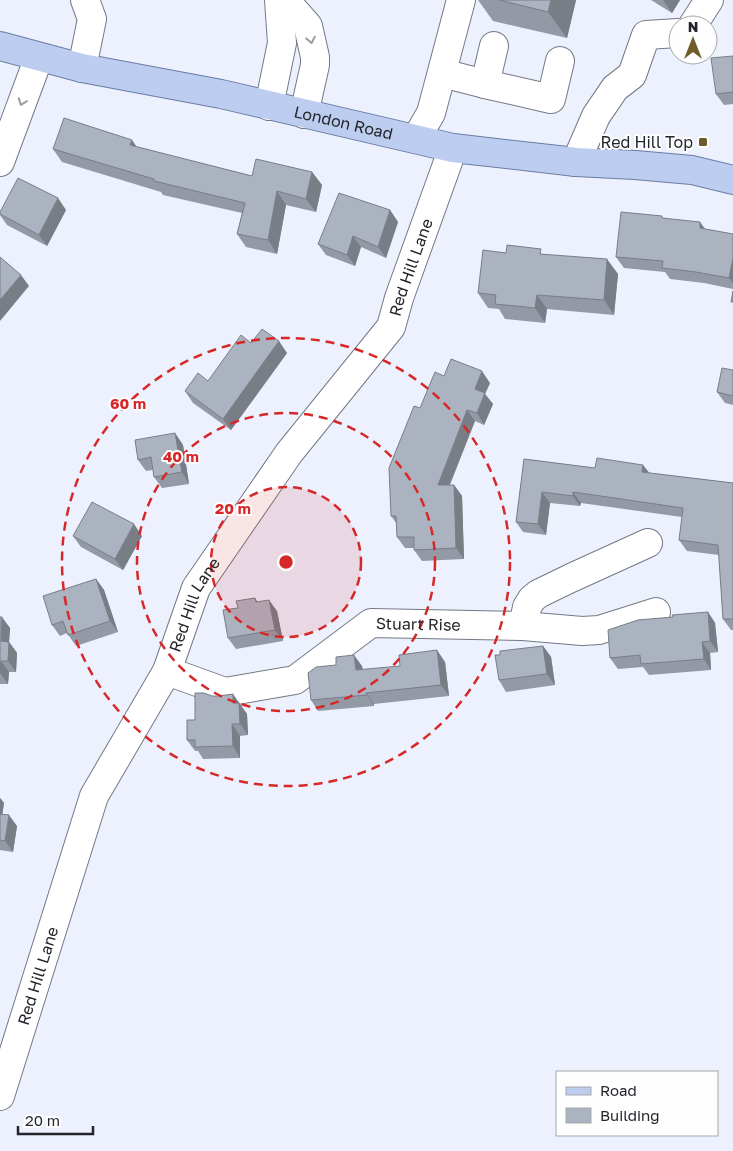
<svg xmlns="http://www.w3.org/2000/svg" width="733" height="1151" viewBox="0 0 733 1151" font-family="'Golos Text',sans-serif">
<rect width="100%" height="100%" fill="#ecf1fd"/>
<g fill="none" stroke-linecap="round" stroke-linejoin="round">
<g stroke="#737985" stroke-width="30">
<g id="minor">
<path d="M285,0L308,26L315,57V65L304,114"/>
<path d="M693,25L709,0"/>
<path d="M82,68L92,19L85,0"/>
<path d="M442,73L485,84L494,46"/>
<path d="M485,84L551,99L560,61"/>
<path d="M269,106L282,43L279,0"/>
<path d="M416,139L431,113L461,0"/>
<path d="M0,162L39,57"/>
<path d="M576,162L596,116L615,88L632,75L646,35L678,33"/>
<path d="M523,626L527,607L532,599L538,594L571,578L648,543"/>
<path id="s1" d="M167,671L225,692L295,680L371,623L523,626L582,631L599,630L656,612"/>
<path id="s2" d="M0,1096L94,796L167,671L196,588L289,453L391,327L399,298L453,148"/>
</g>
</g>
<g stroke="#6a7ca4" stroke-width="30">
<g id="major">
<path id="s3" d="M0,46L82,68L221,94L453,148L576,162L635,165L692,170L733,180"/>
</g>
</g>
<use href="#minor" stroke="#fff" stroke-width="28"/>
<use href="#major" stroke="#bdcdf0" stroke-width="28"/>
</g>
<g fill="#949aa5">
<path d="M478,0H576L567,38L493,21Z"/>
<path d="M651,0H680L672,13Z"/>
<path d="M733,56V104L724,105L716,94Z"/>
<path d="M137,147L252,176L312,172L322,185L316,212L286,205L277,254L246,247L237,234L242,213L163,195L161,192L62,162L53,149Z"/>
<path d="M66,210L47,246L7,225L0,215V212Z"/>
<path d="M390,210L398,222L386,258L361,247L355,266L326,255L318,244Z"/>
<path d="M664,218L705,229L733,234V289L704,283L670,279L665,272L624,268L616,257Z"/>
<path d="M506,253L545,254L618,274L614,315L547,309L545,323L505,319L499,309L488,308L478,293Z"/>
<path d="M251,343L287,353L231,430L193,403L185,391L208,381Z"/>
<path d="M733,370V405L725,403L717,392Z"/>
<path d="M444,376L490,383L485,394L493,404L484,425L475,421L450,485H454L462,496L464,559L422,561L414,550V548H405L397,537V524L391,516L420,408Z"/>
<path d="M175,433L183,445L189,484L162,488L154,477L153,470L146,471L138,460Z"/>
<path d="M524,459L595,468L643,465L649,473L733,483V630H731L723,619L719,555L687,551L679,540L682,517L581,503L580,506L550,503L546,535L523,532L516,522Z"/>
<path d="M73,536H142L123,570L81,547Z"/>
<path d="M96,579L104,590L118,632L76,646L67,633L60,636L52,625Z"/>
<path d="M255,598L258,602L277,611L283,641L236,649L228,638L238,608Z"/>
<path d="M708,612L715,623L718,652L710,653L711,670L649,675L643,667L618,669L610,658L673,617Z"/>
<path d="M0,617L10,628L9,642L17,653L16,672H9L8,684H0Z"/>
<path d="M543,646L551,657L555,685L506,692L499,680Z"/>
<path d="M445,662L449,696L374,704V706L318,711L311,700L362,666L363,670Z"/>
<path d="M212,696L239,703L247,714L248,735L240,736V758L203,759L198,751H195L187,740L195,720Z"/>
<path d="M0,798L4,803L2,814L17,826L13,852L0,850Z"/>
</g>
<g fill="#787d86">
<path d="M551,0H576L567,38L548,12Z"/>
<path d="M663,0H680L672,13Z"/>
<path d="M132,140L141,153L130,145Z"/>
<path d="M312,172L322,185L316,212L306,199Z"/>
<path d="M277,191L286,205L277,254L268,240Z"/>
<path d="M58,198L66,210L47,246L39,235Z"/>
<path d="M390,210L398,222L386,258L378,247Z"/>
<path d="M700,222L708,233L700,228Z"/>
<path d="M353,236L361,247L355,266L347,255Z"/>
<path d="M733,258V283L729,278Z"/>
<path d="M607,259L618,274L614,315L604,300Z"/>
<path d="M21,275L29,286L0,321V300Z"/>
<path d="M537,295L547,309L545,323L535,308Z"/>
<path d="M279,341L287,353L231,430L223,419Z"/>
<path d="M482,371L490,383L485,394L493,404L484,425L477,413L475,389Z"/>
<path d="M467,410L475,421L445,496L438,485Z"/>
<path d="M175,433L183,445L189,484L182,472Z"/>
<path d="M643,465L651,475L642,472Z"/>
<path d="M454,485L462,496L464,559L456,548Z"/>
<path d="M542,492L550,503L546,535L538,524Z"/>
<path d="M573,492L581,503L580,506L573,496Z"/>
<path d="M134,524L142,536L123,570L115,559Z"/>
<path d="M96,579L104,590L118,632L110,621Z"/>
<path d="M269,600L277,611L283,641L275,630Z"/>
<path d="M708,612L715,623L718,652L710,641Z"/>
<path d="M2,617L10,628L9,642L17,653L16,672L8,661L1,641Z"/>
<path d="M702,642L710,653L711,670L704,659Z"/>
<path d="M543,646L551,657L555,685L547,674Z"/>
<path d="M437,650L445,662L449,696L441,685Z"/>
<path d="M354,655L362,666L364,682L356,670Z"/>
<path d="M1,661L9,672L8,684L0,673Z"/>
<path d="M366,693L374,704V706L367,695Z"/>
<path d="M233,694L247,714L248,735L240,724L233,703Z"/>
<path d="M232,724L240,736V758L233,746Z"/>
<path d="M0,798L4,803L1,824L0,822Z"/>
<path d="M9,815L17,826L13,852L5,841Z"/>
</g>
<g fill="#acb3c0" stroke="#787d86">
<path d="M499,0H551L548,12Z"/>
<path d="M733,56V92L716,94L711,58Z"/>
<path d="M64,118L132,140L130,145L252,176L256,159L312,172L306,199L277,191L268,240L237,234L245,203L154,181V179L53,149Z"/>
<path d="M18,178L58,198L39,235L0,214V212Z"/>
<path d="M339,193L390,210L378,247L353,236L347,255L318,244Z"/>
<path d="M621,212L662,216V218L700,222V228L733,234V258L729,278L696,272L662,268L663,261L616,257Z"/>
<path d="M507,245L541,249L540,254L607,259L604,300L537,295L535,308L495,304L496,295L478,293L483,250L506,253Z"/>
<path d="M0,257L21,275L0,300Z"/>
<path d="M733,291V302H731Z"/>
<path d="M262,329L279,341L223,419L185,391L198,373L208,381L241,335L251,343Z"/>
<path d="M451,359L482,371L475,389L485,393L477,413L467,410L438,485H454L456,548L414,550V537H397L396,516H391L389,468L414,406L420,408L435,372L444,376Z"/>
<path d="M722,368L733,370V396L717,392Z"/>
<path d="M175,433L182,472L154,477L151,457L138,460L135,440Z"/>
<path d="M597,458L643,465L642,472L733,483V619H723L718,545L679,540L683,508L573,492V496L542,492L538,524L516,522L524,459L595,468Z"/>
<path d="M92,502L134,524L115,559L73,536Z"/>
<path d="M96,579L110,621L68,635L63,621L52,625L43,596Z"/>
<path d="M255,598L256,602L269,600L275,630L228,638L223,610L238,608L236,601Z"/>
<path d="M708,612L710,641L702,642L704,659L641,664L640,655L610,658L608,630L638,620L673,617L672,615Z"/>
<path d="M0,617H2L1,641L9,642L8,661H1L0,673Z"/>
<path d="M543,646L547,674L499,680L495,655H500V651Z"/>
<path d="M437,650L441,685L366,693L367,695L311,700L308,673L316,667L336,665V657L354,655L356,670L400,666L399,655Z"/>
<path d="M195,693H204L212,696H219L233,694V703H239L240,724H232L233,746L195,747V740H187V720H195Z"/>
<path d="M0,814L9,815L5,841L0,840Z"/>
</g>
<defs><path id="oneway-chevron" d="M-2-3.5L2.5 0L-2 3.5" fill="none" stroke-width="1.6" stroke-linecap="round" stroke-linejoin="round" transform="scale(1.25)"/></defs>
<g stroke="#9c9d9f">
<use href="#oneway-chevron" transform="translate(311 40) rotate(79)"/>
<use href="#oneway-chevron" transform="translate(22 102) rotate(110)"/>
</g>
<circle cx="286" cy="562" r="75" fill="#d62828" fill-opacity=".12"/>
<g fill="none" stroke="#d62828" stroke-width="2.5" stroke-dasharray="9 6">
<circle cx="286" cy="562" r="75"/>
<circle cx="286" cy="562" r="149"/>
<circle cx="286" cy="562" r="224"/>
</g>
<rect fill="#705b2a" stroke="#fefefe" stroke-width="2" x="698" y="137" width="10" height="10" rx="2.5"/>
<g text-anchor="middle" stroke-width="4" stroke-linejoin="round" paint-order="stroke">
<g font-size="16" fill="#22252a" stroke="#fefefe">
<text dy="6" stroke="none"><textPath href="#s3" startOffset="352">London Road</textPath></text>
<text dy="6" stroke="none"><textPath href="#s2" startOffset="936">Red Hill Lane</textPath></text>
<text dy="6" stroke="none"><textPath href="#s2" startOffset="531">Red Hill Lane</textPath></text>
<text dy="6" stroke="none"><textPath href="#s1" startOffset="275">Stuart Rise</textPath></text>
<text dy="6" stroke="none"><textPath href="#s2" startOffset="126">Red Hill Lane</textPath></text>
</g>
<g font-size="16" fill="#22252a" stroke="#fefefe" text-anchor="end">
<text x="693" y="148">Red Hill Top</text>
</g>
</g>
<circle cx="286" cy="562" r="8" fill="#d62828" stroke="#fefefe" stroke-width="2.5"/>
<g font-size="15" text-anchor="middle" font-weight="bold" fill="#d62828" stroke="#fefefe" stroke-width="4" stroke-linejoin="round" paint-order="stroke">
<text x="128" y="409">60 m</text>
<text x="181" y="462">40 m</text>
<text x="233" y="514">20 m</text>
</g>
<rect x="556" y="1071" width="162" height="65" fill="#fefefe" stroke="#a6a7a9"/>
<rect x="566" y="1087" width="25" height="8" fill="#bdcdf0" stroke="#a6a7a9"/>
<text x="600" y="1096" font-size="15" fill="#22252a">Road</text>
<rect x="566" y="1108" width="25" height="15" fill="#acb3c0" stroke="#a6a7a9"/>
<text x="600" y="1121" font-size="15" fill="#22252a">Building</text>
<g transform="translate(693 40)"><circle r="24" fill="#fefefe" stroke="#a6a7a9"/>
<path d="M0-4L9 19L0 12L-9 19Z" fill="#705b2a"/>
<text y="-8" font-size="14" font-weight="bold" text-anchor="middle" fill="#22252a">N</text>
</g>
<path d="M18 1126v8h75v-8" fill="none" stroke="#22252a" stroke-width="2.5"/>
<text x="25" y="1126" font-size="15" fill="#22252a" stroke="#fefefe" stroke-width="4" paint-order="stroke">20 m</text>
</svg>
